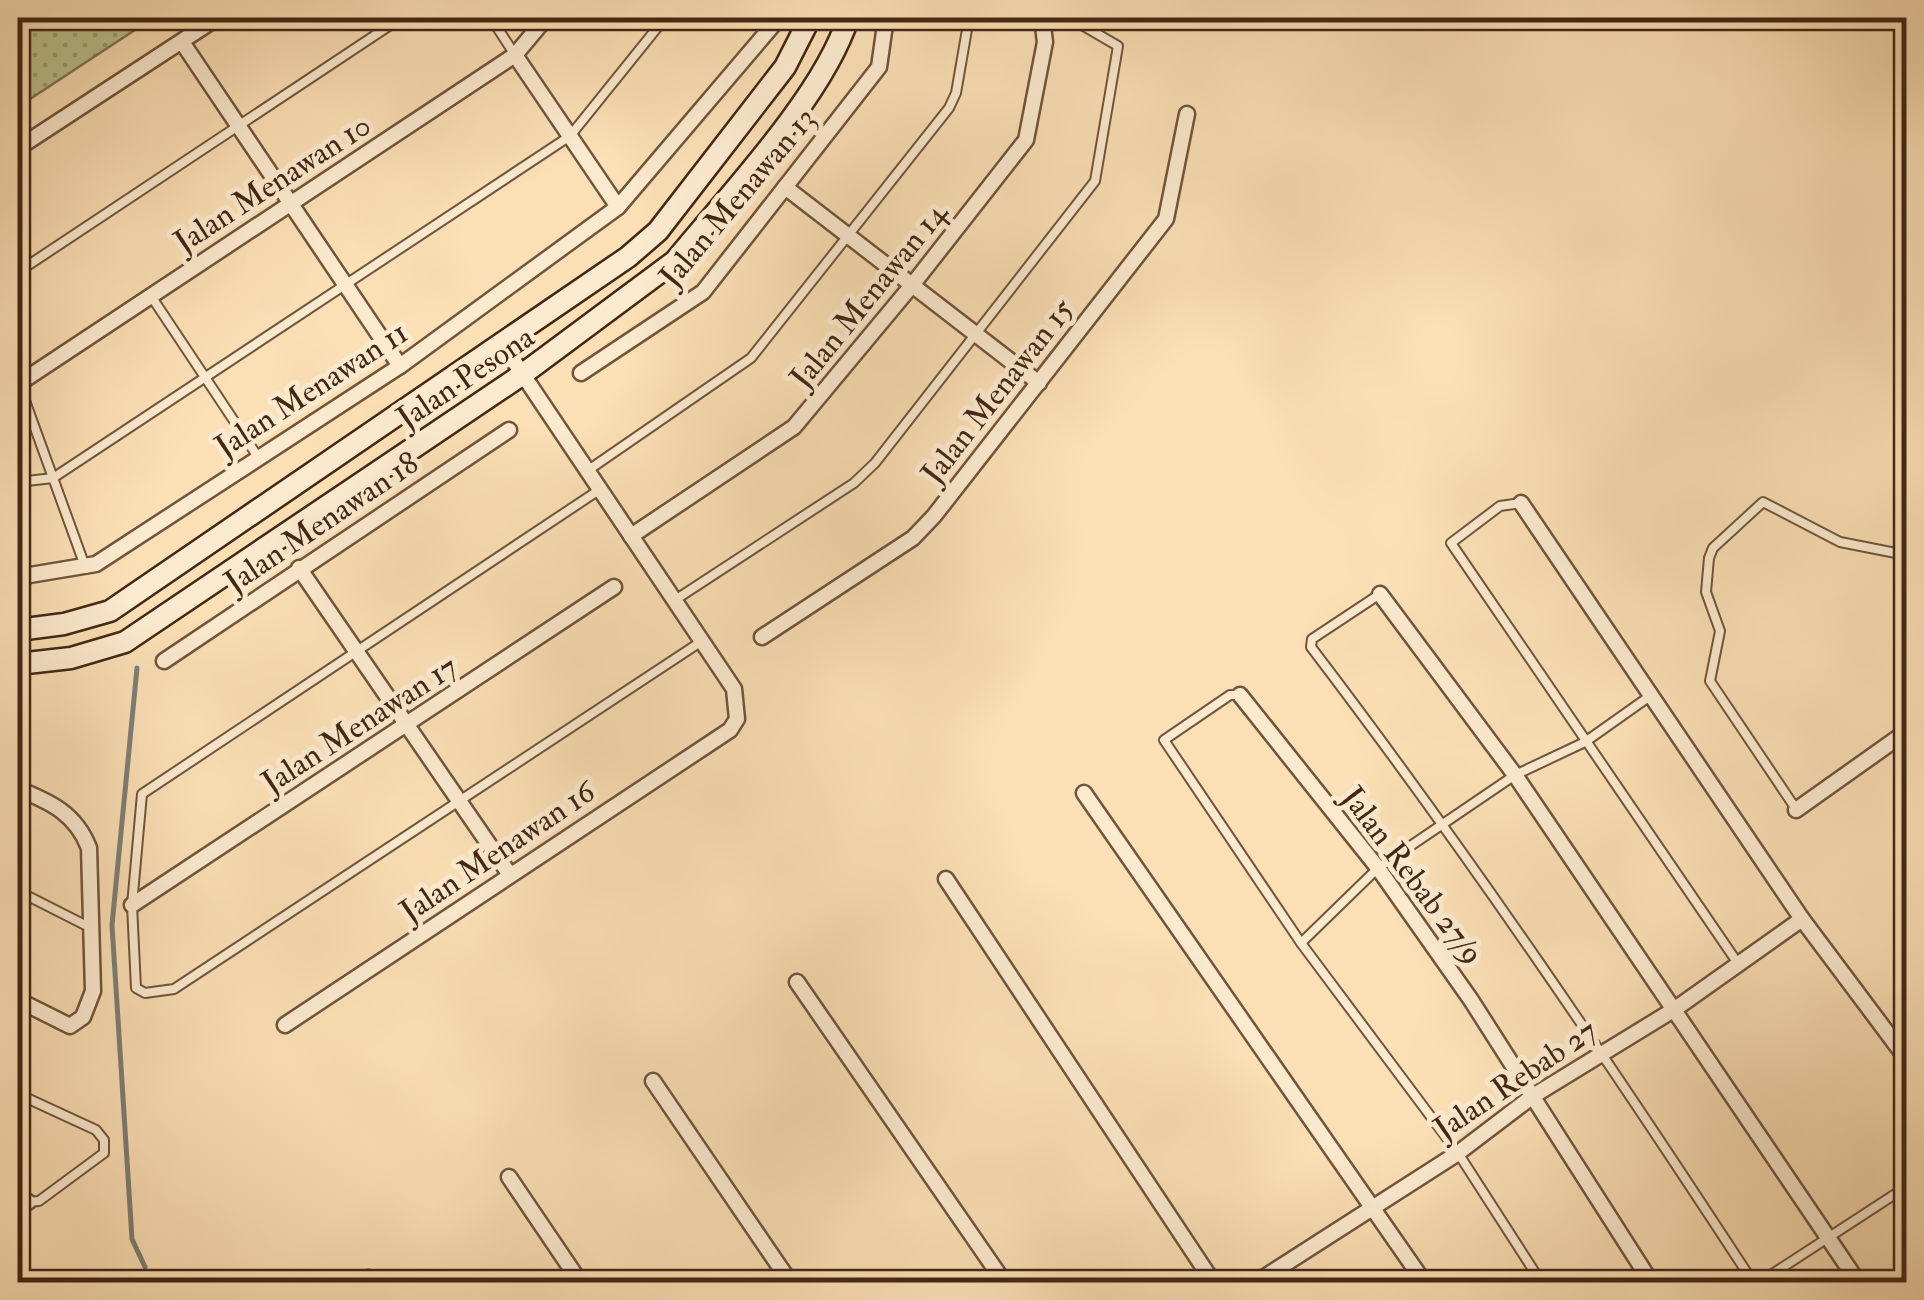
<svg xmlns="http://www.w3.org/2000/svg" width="1924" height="1300" viewBox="0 0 1924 1300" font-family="'IM FELL Double Pica',serif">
<defs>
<pattern id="grass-dots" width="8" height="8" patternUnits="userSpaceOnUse" patternTransform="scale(2.5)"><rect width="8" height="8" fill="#bdc28e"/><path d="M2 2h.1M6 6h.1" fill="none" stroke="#9b9e73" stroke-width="1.8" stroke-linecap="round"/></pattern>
</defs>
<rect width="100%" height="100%" fill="#fbdfb5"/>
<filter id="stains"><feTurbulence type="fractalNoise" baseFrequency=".002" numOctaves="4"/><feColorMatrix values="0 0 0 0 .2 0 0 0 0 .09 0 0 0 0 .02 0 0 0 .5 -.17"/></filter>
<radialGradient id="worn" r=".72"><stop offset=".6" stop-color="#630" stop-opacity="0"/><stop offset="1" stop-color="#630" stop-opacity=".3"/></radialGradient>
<path fill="url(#grass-dots)" stroke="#807451" stroke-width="2.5" d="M18,18H153L18,107Z"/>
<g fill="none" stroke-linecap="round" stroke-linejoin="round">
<path stroke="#7c7f76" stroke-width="5" d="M137,668L112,925L132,1239L145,1267"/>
<g stroke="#70553c" stroke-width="12">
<g id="lane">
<path d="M491,18L515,55"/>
<path d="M18,272L401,18"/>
<path d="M151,296L258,457"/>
<path d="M19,384L86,569"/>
<path d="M587,471L751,358L949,108L956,93L969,18"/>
<path d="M18,482L53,478L570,136L665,18"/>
<path d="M599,490L142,794L132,905L136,988L145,993L174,989L702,641"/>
<path d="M1521,503L1500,506L1451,543L1737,962"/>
<path d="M1380,594L1312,639L1311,647C1468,853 1612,1066 1753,1282"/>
<path d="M675,600L854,483L875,463L1095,181L1118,46L1070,18"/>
<path d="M1240,695H1230L1164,740L1301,943L1458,1153L1541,1282"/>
<path d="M1796,809L1710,681L1720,631L1706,592L1709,558L1713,548L1763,502L1840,542L1906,555"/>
<path d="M18,891L91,928"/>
<path d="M1301,943L1378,868L1515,775L1585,742L1650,696"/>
<path d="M18,1094L96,1130L104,1140V1153L39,1201L28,1202"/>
<path d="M1760,1282L1906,1187"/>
</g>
</g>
<g stroke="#70553c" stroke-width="19">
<g id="street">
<path d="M182,42L400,366"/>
<path d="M515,55L618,207"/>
<path d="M18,148L217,18"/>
<path d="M785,187L1039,383"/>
<path d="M581,373L703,292L879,67L886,18"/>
<path d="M18,384L515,55L546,18"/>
<path d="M1521,503L1802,919L1906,1058"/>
<path d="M631,536L794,427L913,284L1026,140L1045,42L1042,18"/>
<path d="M299,568L510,875"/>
<path d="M18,577L96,564L400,366L618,207L779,18"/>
<path d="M1380,594L1515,775L1858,1282"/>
<path d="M762,637L913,538L934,516L1166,219L1187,114"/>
<path d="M164,661L509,430"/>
<path d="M1240,695L1378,868L1471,1000L1651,1282"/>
<path d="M18,789C51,802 76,814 89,848L93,991L83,1017L70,1026L18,1000"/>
<path d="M1084,793L1424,1282"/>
<path d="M1796,810L1906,732"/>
<path d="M946,879L1213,1282"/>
<path d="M132,905L614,587"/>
<path d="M797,982L1004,1282"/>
<path d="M285,1025L730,730L737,719L734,689L503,345"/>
<path d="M653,1081L790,1282"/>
<path d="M509,1177L580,1282"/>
<path d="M18,1197L28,1202"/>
<path d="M368,1278L371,1282"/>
<path d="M1257,1282L1458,1153L1533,1096L1675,1009L1802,919"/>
</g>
</g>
<g stroke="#422714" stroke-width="25">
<g id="secondary">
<path d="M18,630L64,624L110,611L628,257L658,231L785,67L810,18"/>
<path d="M18,664L71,658L125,642L523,374L675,261C728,196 824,95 848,18"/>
</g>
</g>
<use href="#lane" stroke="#fceacf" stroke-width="8"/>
<use href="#street" stroke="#fceacf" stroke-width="14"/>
<use href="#secondary" stroke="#fceacf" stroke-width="20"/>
</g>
<g text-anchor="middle" stroke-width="10" stroke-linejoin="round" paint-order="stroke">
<g font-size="32" fill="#422714" stroke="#fceacf">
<text transform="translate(272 183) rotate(-33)" y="11">Jalan Menawan 10</text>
<text transform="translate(737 197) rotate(-50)" y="11">Jalan Menawan 13</text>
<text transform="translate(868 295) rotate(-51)" y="11">Jalan Menawan 14</text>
<text transform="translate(465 377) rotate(-34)" y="11">Jalan Pesona</text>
<text transform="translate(311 389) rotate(-33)" y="11">Jalan Menawan 11</text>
<text transform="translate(997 391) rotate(-52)" y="11">Jalan Menawan 15</text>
<text transform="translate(321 522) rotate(-34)" y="11">Jalan Menawan 18</text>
<text transform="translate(359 724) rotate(-33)" y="11">Jalan Menawan 17</text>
<text transform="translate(497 851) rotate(-34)" y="11">Jalan Menawan 16</text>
<text transform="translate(1413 875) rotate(53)" y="11">Jalan Rebab 27/9</text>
<text transform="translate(1515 1079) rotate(-34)" y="11">Jalan Rebab 27</text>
</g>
</g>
<rect width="1924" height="1300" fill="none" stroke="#fbdfb5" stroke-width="60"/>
<rect x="20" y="20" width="1884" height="1260" fill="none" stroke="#422714" stroke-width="5"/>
<rect x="30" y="30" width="1864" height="1240" fill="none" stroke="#422714" stroke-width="2.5"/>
<rect width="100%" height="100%" filter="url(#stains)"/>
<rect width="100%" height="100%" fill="url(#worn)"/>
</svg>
